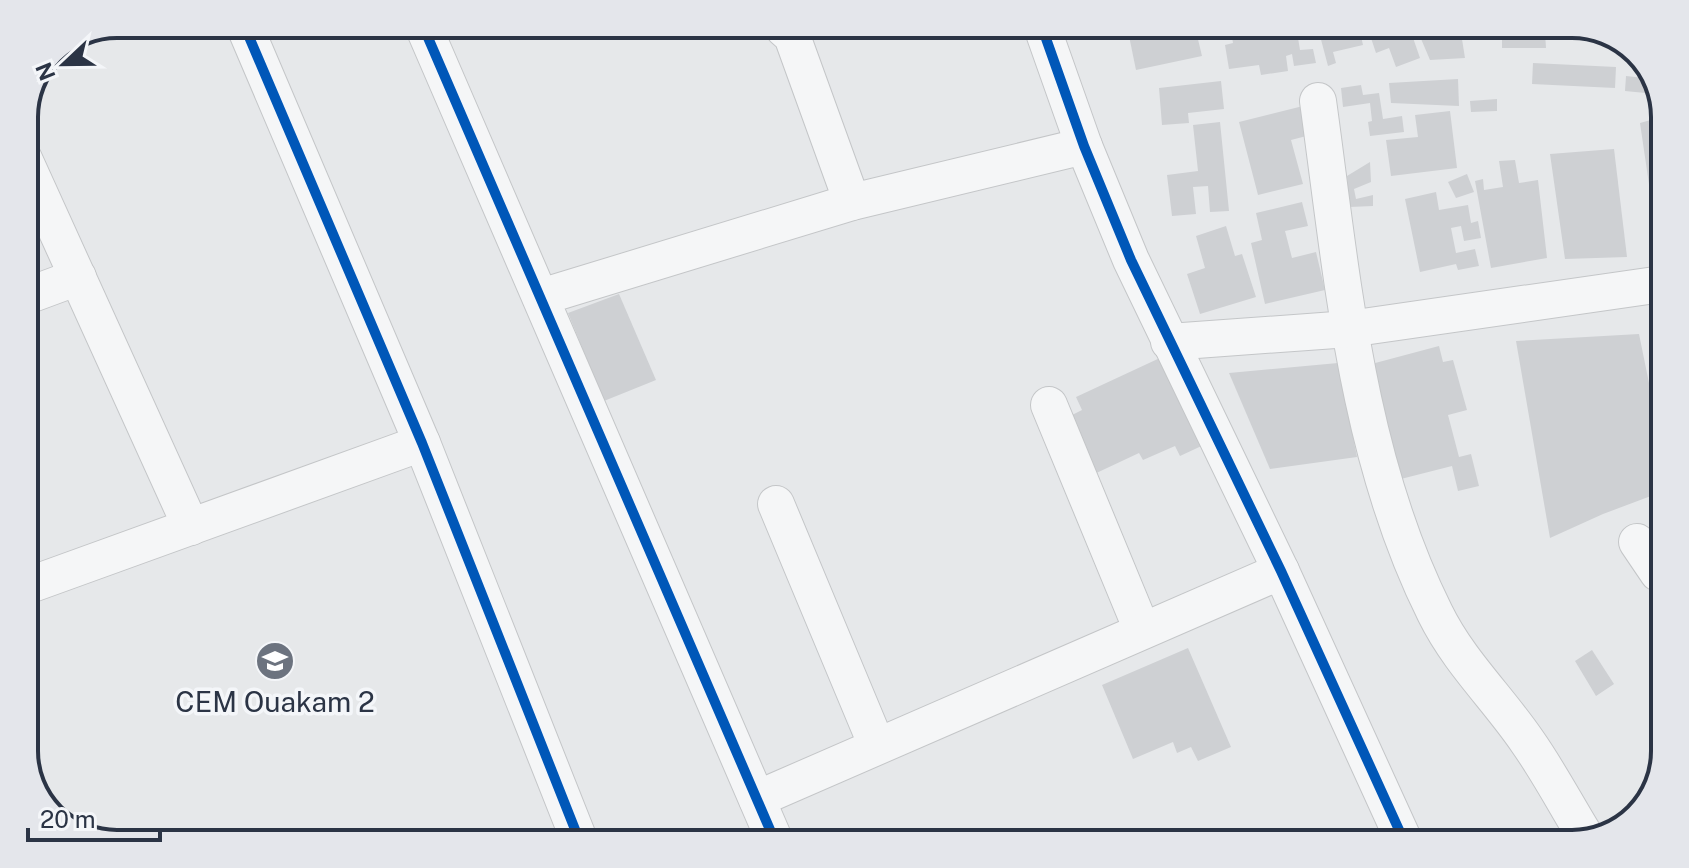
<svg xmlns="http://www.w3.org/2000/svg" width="1689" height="868" viewBox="0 0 1689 868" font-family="'Public Sans',sans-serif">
<rect width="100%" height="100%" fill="#e6e8ea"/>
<g fill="#ced0d3">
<path d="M1128,31H1196L1202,56L1136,70Z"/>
<path d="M1231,31L1297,32L1300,50L1313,49L1316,63L1294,66L1292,54L1286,56L1288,71L1261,75L1259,65L1229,69L1225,45L1233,43Z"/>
<path d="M1319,32H1345L1346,35L1360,32L1363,45L1333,52L1336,63L1328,66Z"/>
<path d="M1369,32H1411L1420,58L1396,67L1389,48L1376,53Z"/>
<path d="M1430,33H1461L1465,58L1430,60L1419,34Z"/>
<path d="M1502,33H1545L1546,48H1502Z"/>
<path d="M1533,63L1616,67L1615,88L1532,84Z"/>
<path d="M1626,76L1654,79L1656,94L1625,91Z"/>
<path d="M1458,79L1459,106L1391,103L1389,83Z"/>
<path d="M1221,81L1224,109L1188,113L1189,123L1162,125L1159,88Z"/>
<path d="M1361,85L1363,95L1379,93L1383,119L1402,116L1404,132L1370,136L1368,122L1372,121L1370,103L1343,107L1341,88Z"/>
<path d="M1497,99V111L1471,112L1470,101Z"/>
<path d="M1311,104L1318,133L1291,140L1303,184L1258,195L1239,122Z"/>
<path d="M1450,111L1457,168L1391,176L1386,140L1418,137L1415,115Z"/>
<path d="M1665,116L1663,265L1661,266L1640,123Z"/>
<path d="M1220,122L1229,211L1210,212L1208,186L1193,187L1196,214L1172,216L1167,175L1198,171L1193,125Z"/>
<path d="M1614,149L1627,257L1565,259L1550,154Z"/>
<path d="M1515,160L1519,183L1538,180L1547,258L1491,268L1475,181L1483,179L1484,190L1503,187L1499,161Z"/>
<path d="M1370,162L1371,182L1354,189L1356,199L1373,195V206L1349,207L1347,176Z"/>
<path d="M1467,174L1474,192L1456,198L1448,182Z"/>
<path d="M1436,192L1439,210L1468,205L1471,223L1478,221L1481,238L1464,241L1461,226L1451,228L1456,253L1475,249L1479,266L1458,270L1456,264L1420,272L1405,199Z"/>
<path d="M1302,202L1308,226L1285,231L1292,258L1316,252L1325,290L1265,304L1251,243L1262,240L1256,213Z"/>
<path d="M1226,226L1235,256L1242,254L1256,297L1200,314L1187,274L1205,268L1196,236Z"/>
<path d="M619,294L656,380L604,401L568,313Z"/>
<path d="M1639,334L1660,437L1659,493L1603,514L1550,538L1516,341Z"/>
<path d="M1439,346L1443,362L1453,360L1467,410L1448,415L1459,457L1471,454L1479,486L1458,491L1452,466L1393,481L1364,366Z"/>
<path d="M1162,357L1210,442L1180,456L1175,446L1143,460L1139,453L1090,476L1064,419L1082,410L1076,397Z"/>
<path d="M1338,363L1357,457L1270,469L1229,373Z"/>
<path d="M1188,648L1231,747L1198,761L1191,747L1177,753L1173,742L1133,759L1102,685Z"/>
<path d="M1592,650L1614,684L1596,696L1575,661Z"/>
</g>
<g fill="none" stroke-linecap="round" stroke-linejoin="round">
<g stroke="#c4c6c8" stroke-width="38">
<g id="minor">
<path d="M244,25L422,443L578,837"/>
<path d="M423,26L774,839"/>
<path d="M783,28L792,36L852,202"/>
<path d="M1043,30L1084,146L1131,260L1281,571L1405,843"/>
<path d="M1318,101C1342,274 1356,455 1435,613C1459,662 1497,697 1527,741C1549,772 1567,807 1587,839"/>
<path d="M24,159L191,527"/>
<path d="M24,297L78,277"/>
<path d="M541,297L852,202L1084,146"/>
<path d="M1169,342L1349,329L1662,284"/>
<path d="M1049,405L1142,630"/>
<path d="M776,504L877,746"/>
<path d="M1637,542L1658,573"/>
<path d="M24,587L422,443"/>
<path d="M757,799L1281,571"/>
</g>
</g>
<use href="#minor" stroke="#f5f6f7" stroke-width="36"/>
<g stroke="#f4f6f9" stroke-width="15">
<g id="cycleway">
<path d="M244,25L422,443L578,837"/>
<path d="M423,26L774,839"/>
<path d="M1043,30L1084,146L1131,260L1281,571L1405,843"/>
</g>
</g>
<use href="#cycleway" stroke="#0057b8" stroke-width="10"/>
</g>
<defs>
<g id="school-disc" transform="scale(2)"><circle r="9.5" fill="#6c737f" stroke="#f4f6f9"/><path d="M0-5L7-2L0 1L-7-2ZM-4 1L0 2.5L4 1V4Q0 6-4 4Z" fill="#fff"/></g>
</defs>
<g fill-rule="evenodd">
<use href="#school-disc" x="275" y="661"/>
</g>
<g text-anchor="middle" stroke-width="7" stroke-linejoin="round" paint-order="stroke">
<g font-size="28" fill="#2b3445" stroke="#f4f6f9">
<text x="275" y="712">CEM Ouakam 2</text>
</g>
</g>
<path d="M0 0H1689V868H0ZM117 38H1572A79 79 0 0 1 1651 117V751A79 79 0 0 1 1572 830H117A79 79 0 0 1 38 751V117A79 79 0 0 1 117 38Z" fill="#e4e6eb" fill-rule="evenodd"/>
<path fill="none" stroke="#2b3445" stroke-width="4" d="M117 38H1572A79 79 0 0 1 1651 117V751A79 79 0 0 1 1572 830H117A79 79 0 0 1 38 751V117A79 79 0 0 1 117 38Z"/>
<g transform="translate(64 64) rotate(248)" stroke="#f4f6f9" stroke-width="6" paint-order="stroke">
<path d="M0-6L14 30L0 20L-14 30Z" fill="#2b3445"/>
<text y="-12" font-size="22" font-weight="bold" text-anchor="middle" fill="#2b3445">N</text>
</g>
<path d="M28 828v12h132v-12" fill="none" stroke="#2b3445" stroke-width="4"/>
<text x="40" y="828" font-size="24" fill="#2b3445" stroke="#f4f6f9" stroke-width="6" paint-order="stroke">20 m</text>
</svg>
